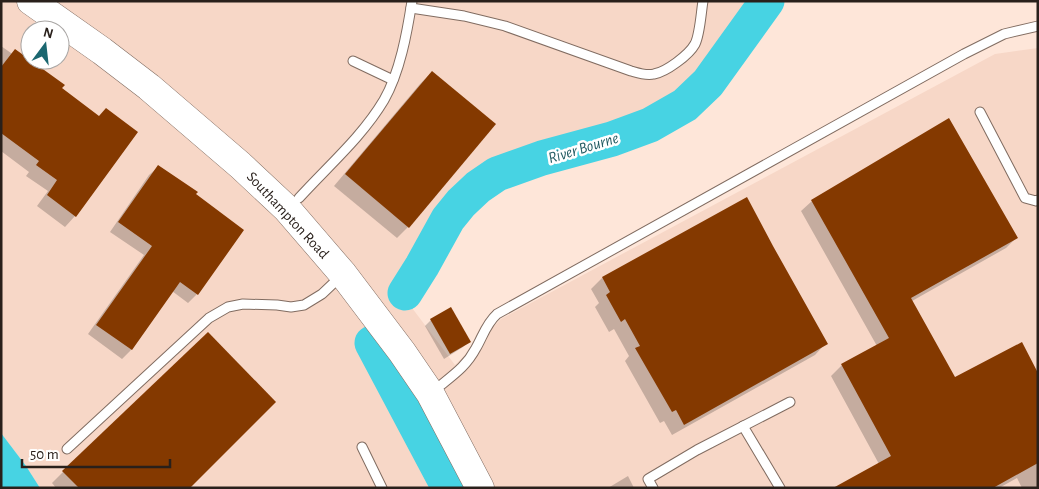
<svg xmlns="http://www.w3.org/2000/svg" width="1039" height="489" viewBox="0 0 1039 489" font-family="'Alegreya Sans',sans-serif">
<rect width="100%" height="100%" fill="#fee6d9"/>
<path fill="#f7d7c7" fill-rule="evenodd" d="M1,1H759L749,16L680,101L496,168L455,198L397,288L455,365L501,319L995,54L1038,48V488H40L26,466L1,433ZM30,30H60V60H30Z"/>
<path fill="#47d3e3" d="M1,433L26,466L40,488H1Z"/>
<g fill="#0003">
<path d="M1,46L61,88L75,216L65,227L37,206L48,191L26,176L29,172L1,151Z"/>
<path d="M432,72L408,227L397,238L334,186L420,84Z"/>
<path d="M158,167L242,231L197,294L188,303L172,291L131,350L122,359L88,334L144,255L110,232L149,175Z"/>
<path d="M812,201L1016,238L1006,248L912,301L954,379L1038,375V487L1036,488H1022L1017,478L999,488H836L879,464L831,376L842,365L877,346L801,211Z"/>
<path d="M602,278L826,343L815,355L672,435L664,421L660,423L625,361L629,356L614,329L609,332L595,307L599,303L591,289Z"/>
<path d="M451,309L469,341L463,347L444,359L425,326L431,320Z"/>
<path d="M63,472L188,488H56L52,483Z"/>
<path d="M628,476L634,488H608Z"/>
</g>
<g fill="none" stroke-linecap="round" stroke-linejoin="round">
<g stroke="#47d3e3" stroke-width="35">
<path d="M405,293L422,266L448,219L461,203L478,187L497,174L542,158L612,139L650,125L685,105L708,83L767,1"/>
<path d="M372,343L449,488"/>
</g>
</g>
<g fill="#843900">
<path d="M15,49L65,85L62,88L99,116L106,108L138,132L76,217L47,195L57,180L36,165L39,161L1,133V67Z"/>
<path d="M432,71L496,124L409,228L345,174Z"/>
<path d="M949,118L1018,238L911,298L955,377L1022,342L1038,373V463L993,488H833L891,456L841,364L889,338L811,200Z"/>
<path d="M158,165L198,192L196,194L244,230L198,295L180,282L132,350L96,325L152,246L118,222Z"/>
<path d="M747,197L773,246L828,344L684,425L676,410L672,412L635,348L640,346L625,319L621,322L606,295L610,292L602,277Z"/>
<path d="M451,307L471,342L450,354L430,319Z"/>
<path d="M208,332L276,402L190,488H79L62,471Z"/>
</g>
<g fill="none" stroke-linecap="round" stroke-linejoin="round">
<g stroke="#816c61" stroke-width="11">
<g id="service">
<path d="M411,8L464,16L505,26L631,71C638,73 646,76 654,74C666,72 689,55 695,44C700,34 701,13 703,1"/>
<path d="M353,61L393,80"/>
<path d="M980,112L1025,198L1036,201L1038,200"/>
<path d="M299,198C328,166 362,137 384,100C400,72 407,33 412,1"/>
<path d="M441,385C456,373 467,365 476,348C483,336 486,324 497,314L964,54L1004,34L1038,26"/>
<path d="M743,426L780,488"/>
<path d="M362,447L382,488"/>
<path d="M67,449L209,318L228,307L243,304L277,305L291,307L304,305L322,294L341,276"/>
<path d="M653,488L648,479L697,450L790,402"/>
</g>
</g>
<g stroke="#816c61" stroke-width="29">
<path id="trunk" d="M31,1L102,51L149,87L240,165L287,209L343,274L402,352L430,393L480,488"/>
</g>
<use href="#service" stroke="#fff" stroke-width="9"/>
<use href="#trunk" stroke="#fff" stroke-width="28"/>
</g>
<g text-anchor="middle" stroke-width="5" stroke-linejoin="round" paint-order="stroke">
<g font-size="15" fill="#29201b" stroke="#fff">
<text transform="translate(288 215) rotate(47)" y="5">Southampton Road</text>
</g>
<g font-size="16" font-style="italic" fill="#245c63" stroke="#fff">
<text transform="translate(583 147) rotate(-17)" y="6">River Bourne</text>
</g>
</g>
<rect width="1039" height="489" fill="none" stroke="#29201b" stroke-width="5"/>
<g transform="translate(45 45) rotate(15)"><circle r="24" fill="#ffffff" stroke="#a9a6a4"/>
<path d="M0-4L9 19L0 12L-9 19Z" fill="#1b6770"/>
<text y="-8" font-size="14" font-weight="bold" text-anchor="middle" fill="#29201b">N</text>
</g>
<path d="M22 459v8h148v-8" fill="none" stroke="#29201b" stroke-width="2.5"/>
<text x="30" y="459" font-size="15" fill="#29201b" stroke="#ffffff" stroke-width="4" paint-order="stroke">50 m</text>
</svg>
